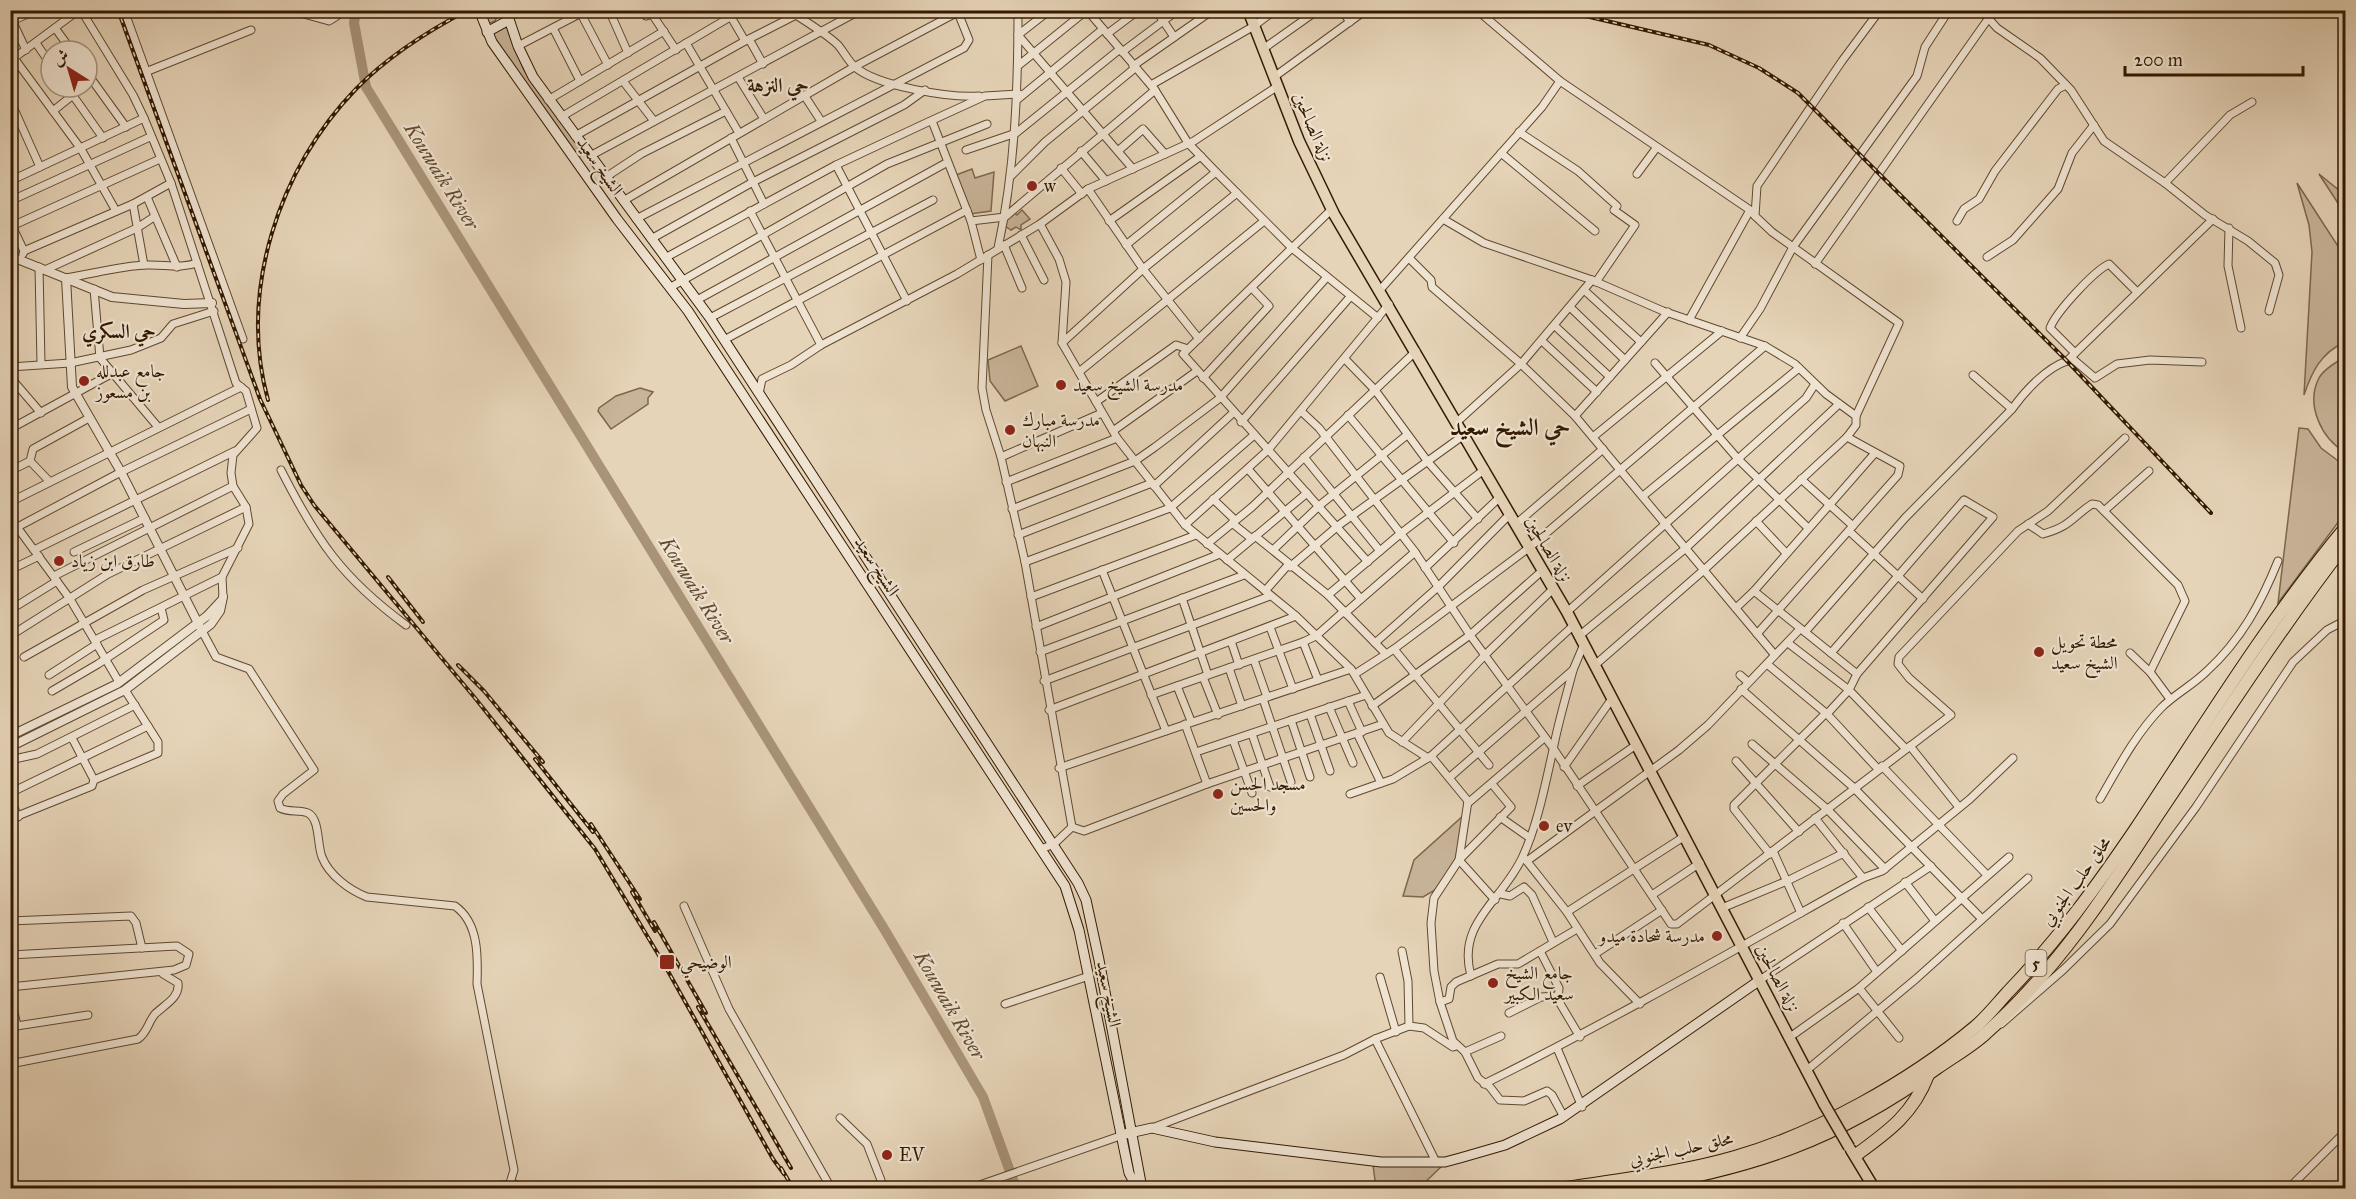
<svg xmlns="http://www.w3.org/2000/svg" width="2356" height="1199" viewBox="0 0 2356 1199" font-family="'IM FELL Great Primer',Amiri,serif">
<rect width="100%" height="100%" fill="#e6d4b8"/>
<filter id="stains"><feTurbulence type="fractalNoise" baseFrequency=".00333" numOctaves="4"/><feColorMatrix values="0 0 0 0 .2 0 0 0 0 .09 0 0 0 0 .02 0 0 0 .5 -.17"/></filter>
<radialGradient id="worn" r=".72"><stop offset=".6" stop-color="#630" stop-opacity="0"/><stop offset="1" stop-color="#630" stop-opacity=".3"/></radialGradient>
<g fill="#c8b499" stroke="#7e664c" stroke-width="1.5">
<path d="M483,11H500L495,21L488,24Z"/>
<path d="M506,25L523,68L533,85L584,153L579,157L495,41L493,33Z"/>
<path d="M972,169L975,178L994,172L991,211L970,214L956,175Z"/>
<path d="M2319,174L2345,195V214Z"/>
<path d="M2297,183L2345,257V342C2321,353 2312,371 2304,395L2312,252L2309,225Z"/>
<path d="M1022,210L1030,219L1021,225V230L1016,227L1011,230L1005,226L1006,219L1014,212L1017,215Z"/>
<path d="M1021,346L1038,386L1005,401L990,381L988,360Z"/>
<path d="M2345,357V452C2322,439 2305,405 2319,378C2324,369 2336,362 2345,357Z"/>
<path d="M640,388L653,392L648,398V404L611,429L598,411L599,408L616,396Z"/>
<path d="M2299,428L2308,429L2321,448L2345,466V513L2278,603Z"/>
<path d="M1464,815L1456,862L1435,890L1423,897L1403,896L1414,860Z"/>
<path d="M1373,1165H1443L1419,1188H1376Z"/>
</g>
<g fill="none" stroke-linecap="round" stroke-linejoin="round">
<path stroke="#a99479" stroke-width="10" d="M356,10L354,23L366,87L886,932L983,1097L1016,1188"/>
<g stroke="#60482e" stroke-width="9">
<g id="minor">
<path d="M81,10L133,95L144,118L171,183L236,383L246,391L257,428L233,455L231,473L233,486L246,507L249,524L222,577L223,597"/>
<path d="M124,10L243,339"/>
<path d="M289,10L329,21L337,16L339,10"/>
<path d="M579,10L608,65"/>
<path d="M609,10L628,53"/>
<path d="M643,10L646,16L652,14L676,50"/>
<path d="M727,10L745,41"/>
<path d="M788,10C802,19 827,34 838,45C844,52 848,61 855,67C877,86 949,98 979,96"/>
<path d="M1050,10L1018,35L1133,169"/>
<path d="M1087,10L1155,90L1188,143L1216,172L1292,248L1378,318"/>
<path d="M1156,10L1174,37"/>
<path d="M1342,10L1350,22"/>
<path d="M1477,10L1560,81L1750,210"/>
<path d="M1981,10L1997,28L2040,58L2071,90L2104,141L2165,183L2230,115L2252,102"/>
<path d="M10,16L26,50"/>
<path d="M10,22L36,10"/>
<path d="M55,28L72,51"/>
<path d="M553,28L580,81"/>
<path d="M1107,34L1139,10"/>
<path d="M749,39L763,64"/>
<path d="M36,43L51,65"/>
<path d="M686,43L739,133"/>
<path d="M518,46L587,10"/>
<path d="M1263,49L1318,10"/>
<path d="M1122,52L1178,10"/>
<path d="M14,58L81,149L116,211"/>
<path d="M10,61L79,10"/>
<path d="M1019,65L1087,10"/>
<path d="M1133,66L1213,10"/>
<path d="M148,71L251,30"/>
<path d="M87,73L126,127"/>
<path d="M738,77L764,119"/>
<path d="M1274,77L1366,10"/>
<path d="M623,81L654,121"/>
<path d="M1151,85L1254,26L1275,10"/>
<path d="M67,87L103,138"/>
<path d="M804,95L821,121"/>
<path d="M1018,99L1103,29"/>
<path d="M10,100L40,167"/>
<path d="M548,100L664,31"/>
<path d="M53,111L73,95"/>
<path d="M561,117L742,10"/>
<path d="M932,121L971,221"/>
<path d="M1519,132L1578,171L1617,206"/>
<path d="M575,136L745,41L806,10"/>
<path d="M731,138L764,204"/>
<path d="M966,150L1016,133L1120,49"/>
<path d="M1081,151L1106,181"/>
<path d="M1118,151L1143,129L1165,154"/>
<path d="M1501,153L1595,231"/>
<path d="M590,156L861,10"/>
<path d="M836,165L907,301"/>
<path d="M1061,168L1082,194"/>
<path d="M1637,174L1657,147"/>
<path d="M1011,176L1045,142L1135,68"/>
<path d="M606,177L641,154L726,111"/>
<path d="M10,181L144,118"/>
<path d="M2165,183L2205,215L2248,241L2275,263L2279,275L2269,311"/>
<path d="M1088,189L1143,269L1199,339"/>
<path d="M147,197L177,267"/>
<path d="M10,201L150,137"/>
<path d="M623,201L854,67L958,12"/>
<path d="M133,204L144,265"/>
<path d="M1332,209L1183,354L1368,562"/>
<path d="M750,211L821,345"/>
<path d="M1755,216L1772,232L1899,323L1856,416"/>
<path d="M636,219L964,48L969,40L957,10"/>
<path d="M1443,219L1484,243L1592,280L1663,311L1765,346L1795,364L1826,394L1856,416V425L1847,437L1705,569L1595,665"/>
<path d="M1109,221L1201,156"/>
<path d="M1957,221L1964,209L1979,199L1995,171L2058,89L2066,85"/>
<path d="M11,224L24,251L23,254"/>
<path d="M1040,224L1059,259L1066,282L1062,343L1117,438L1185,525L1296,616L1351,669L1389,733L1428,758L1431,756L1468,801L1459,860L1434,898L1431,923L1434,971L1440,1002L1453,1041L1465,1052L1478,1078L1490,1087L1500,1100L1524,1101L1547,1091L1552,1095L1564,1117"/>
<path d="M12,226L160,159"/>
<path d="M2229,228L2228,266L2241,328"/>
<path d="M1021,235L1044,280"/>
<path d="M651,239L753,182L904,105L925,90"/>
<path d="M1004,245L1022,288"/>
<path d="M1126,245L1216,172"/>
<path d="M998,248C1015,169 1018,91 1018,10"/>
<path d="M24,251L133,204L171,183"/>
<path d="M988,255L982,388L986,410L1001,457"/>
<path d="M1987,257L2013,240L2058,189L2072,153L2094,125"/>
<path d="M665,258L836,165L926,123L985,96L1019,94"/>
<path d="M1409,258L1431,280L1432,287L1520,363L1575,416L1774,654"/>
<path d="M981,260L971,221L1005,217L1155,90"/>
<path d="M1815,264L1988,19"/>
<path d="M10,267L14,366"/>
<path d="M39,267L41,364"/>
<path d="M47,269L137,228L154,217"/>
<path d="M66,278C93,274 119,266 146,265C164,264 180,269 197,263"/>
<path d="M1596,282L1635,225L1614,210"/>
<path d="M671,287L887,164L987,124"/>
<path d="M94,289L100,358L158,427"/>
<path d="M1380,290L1542,107L1560,81"/>
<path d="M1584,290L1641,342"/>
<path d="M697,300L946,163"/>
<path d="M1571,308L1625,360"/>
<path d="M710,318L933,200"/>
<path d="M1689,320L1750,210L1755,216L1757,186L1842,61L1880,10"/>
<path d="M1555,326L1610,377"/>
<path d="M1740,338L1760,309L1793,247L1917,76L1925,47L1949,10"/>
<path d="M724,340L967,210"/>
<path d="M1542,341L1597,392"/>
<path d="M1062,343L1143,269L1237,193"/>
<path d="M2075,353L2050,328C2056,312 2094,271 2109,264L2137,292"/>
<path d="M1345,359L1375,390L1428,462L1478,519"/>
<path d="M2067,361L2074,360L2095,378L2117,364L2150,360L2202,362"/>
<path d="M1655,363L1738,459L1808,528"/>
<path d="M10,367L70,363L131,350L161,338L173,324L214,311"/>
<path d="M1079,372L1264,221"/>
<path d="M1973,375L2012,409"/>
<path d="M10,377L41,413"/>
<path d="M1203,378L1269,306L1252,288"/>
<path d="M759,394L762,379L791,365L821,345L957,274L1040,224L1088,189L1194,141L1278,86"/>
<path d="M1096,402L1176,345L1188,349"/>
<path d="M1302,412L1319,428L1415,552L1470,635L1553,748L1671,924H1677L1951,715L1909,678L1898,664L1899,657L2018,531L2048,511L2125,438"/>
<path d="M1348,415L1454,543"/>
<path d="M1575,416L1668,312"/>
<path d="M1241,422L1350,297"/>
<path d="M1457,422L1521,364L1592,280"/>
<path d="M10,429L111,374"/>
<path d="M1113,431L1197,371"/>
<path d="M1593,437L1722,331"/>
<path d="M1304,457L1380,551"/>
<path d="M30,461L50,482"/>
<path d="M1248,469L1361,599"/>
<path d="M281,470C317,541 342,578 406,625"/>
<path d="M10,471L30,461L33,449L89,418"/>
<path d="M1801,479L1853,526"/>
<path d="M1006,482L1117,438"/>
<path d="M1154,486L1233,413"/>
<path d="M1643,496L1799,368"/>
<path d="M1213,499L1235,520"/>
<path d="M10,502L241,387"/>
<path d="M1012,509L1135,461L1155,447L1220,398L1327,277"/>
<path d="M2104,511L2149,471"/>
<path d="M1756,521L1786,553"/>
<path d="M1232,523L1252,539"/>
<path d="M1516,524L1603,449"/>
<path d="M2028,524L2043,534C2071,526 2071,518 2092,504L2098,505L2178,585L2185,601L2150,672"/>
<path d="M1185,525L1268,450L1389,304"/>
<path d="M17,527L70,599L119,682"/>
<path d="M10,531L121,472L251,409"/>
<path d="M1849,531L1923,599"/>
<path d="M1018,535L1152,483"/>
<path d="M1255,536L1328,595L1386,654"/>
<path d="M1207,544L1252,507L1416,351"/>
<path d="M34,550L235,451"/>
<path d="M1273,550L1320,505L1407,435"/>
<path d="M74,552L145,518"/>
<path d="M1227,560L1307,493"/>
<path d="M1025,562L1170,508L1253,436"/>
<path d="M1290,567L1339,525L1464,435"/>
<path d="M1425,568L1500,497"/>
<path d="M10,570L39,556"/>
<path d="M1102,570L1166,731L1351,669"/>
<path d="M54,576L233,486"/>
<path d="M1265,591L1288,565"/>
<path d="M1754,591L1857,674"/>
<path d="M1328,595L1400,534L1485,469"/>
<path d="M1031,597L1196,535"/>
<path d="M1182,598L1208,675"/>
<path d="M1736,608L1754,591L1875,453"/>
<path d="M10,610L57,581"/>
<path d="M1567,612L1806,398L1815,384"/>
<path d="M1345,613L1415,552"/>
<path d="M1036,627L1220,554"/>
<path d="M1270,627L1293,689"/>
<path d="M202,631L216,657L249,669L314,770L283,794L278,801L280,808C289,813 299,809 308,813C320,819 317,845 322,857C329,875 349,890 367,897L455,906C479,923 478,957 477,984L514,1170L510,1183"/>
<path d="M1805,632L1905,518L2012,409C2025,391 2046,368 2067,361L2213,219"/>
<path d="M1757,634L1898,475L1900,466L1847,437"/>
<path d="M10,636L108,574L246,507"/>
<path d="M1579,636L1686,548L1839,404"/>
<path d="M95,640L222,577"/>
<path d="M1231,641L1239,665"/>
<path d="M1303,642L1318,680"/>
<path d="M1375,643L1438,587L1510,514"/>
<path d="M1788,643L1849,690L1906,749"/>
<path d="M1394,649L1489,765"/>
<path d="M1040,652L1244,575"/>
<path d="M2130,653L2150,672L2170,699"/>
<path d="M24,657L143,590L238,548"/>
<path d="M1254,660L1267,697"/>
<path d="M1767,664L1827,714L1878,769"/>
<path d="M1229,668L1242,706"/>
<path d="M1355,674L1394,649L1530,547L1765,346"/>
<path d="M49,675L97,644"/>
<path d="M1740,675L1748,682"/>
<path d="M1203,677L1218,715"/>
<path d="M1044,681L1270,596"/>
<path d="M1177,686L1191,721"/>
<path d="M1741,689L1853,787L1982,919"/>
<path d="M52,691L98,664L164,620L161,608"/>
<path d="M1151,695L1303,642L1316,636L1344,611"/>
<path d="M1263,699L1291,782"/>
<path d="M1348,701L1362,732"/>
<path d="M1372,706L1470,635L1543,570"/>
<path d="M1329,707L1353,763"/>
<path d="M1049,710L1296,616"/>
<path d="M1310,714L1330,771"/>
<path d="M1827,714L1849,690L1857,674L1993,517L1964,500L1831,653"/>
<path d="M1291,720L1310,777"/>
<path d="M1185,724L1207,784"/>
<path d="M1357,733L1381,783"/>
<path d="M1252,734L1270,787"/>
<path d="M72,738L94,780"/>
<path d="M1233,740L1252,793"/>
<path d="M1402,742L1485,655L1553,589"/>
<path d="M1752,744L1827,809L1885,869"/>
<path d="M1910,746L1958,806"/>
<path d="M1196,752L1366,695"/>
<path d="M1431,756L1574,625"/>
<path d="M10,760L37,754L135,705"/>
<path d="M1736,761L1799,832"/>
<path d="M1882,766L1987,875"/>
<path d="M1564,767L1611,700"/>
<path d="M1059,768L1166,731"/>
<path d="M1450,777L1573,670"/>
<path d="M1492,784L1511,807L1459,860L1495,900"/>
<path d="M1577,786L1636,745"/>
<path d="M10,793L148,726"/>
<path d="M1350,794L1393,779L1428,758"/>
<path d="M10,798L18,817"/>
<path d="M2100,799C2118,768 2135,735 2161,708C2175,694 2193,685 2207,671C2241,640 2261,603 2278,561"/>
<path d="M1468,803L1544,738"/>
<path d="M1500,817L1530,838"/>
<path d="M1815,818L1863,878"/>
<path d="M10,819L92,786L94,780L158,753V742L125,690"/>
<path d="M1072,827L1025,562L1001,457L1102,413"/>
<path d="M1041,849L1054,844L1072,827L1084,831L1207,784L1383,724"/>
<path d="M1773,851L1801,913"/>
<path d="M1770,854L1734,809V805L1826,713"/>
<path d="M1525,859L1567,912L1600,963L1640,1004"/>
<path d="M1527,861L1679,750L1708,725L1800,629"/>
<path d="M1905,882L1935,921"/>
<path d="M1501,894L1510,896L1524,887L1532,895L1553,942"/>
<path d="M1652,895L1700,863"/>
<path d="M684,906L729,1009L831,1188"/>
<path d="M1868,907L1902,951"/>
<path d="M1722,908L1787,881L1844,853"/>
<path d="M1567,912L1685,836"/>
<path d="M10,921L131,916L136,923L142,948"/>
<path d="M1843,923L1877,972"/>
<path d="M1402,951L1408,981L1409,1026"/>
<path d="M1540,951L1559,988L1558,1000L1580,1037"/>
<path d="M1595,954L1662,910"/>
<path d="M10,955L177,946L189,954L186,965L174,970L10,987"/>
<path d="M1471,976C1456,922 1503,901 1523,856C1538,823 1545,785 1553,750C1558,723 1566,697 1573,670L1584,644"/>
<path d="M1380,977L1396,1032"/>
<path d="M1760,980L1931,866"/>
<path d="M1859,988L1899,1038"/>
<path d="M10,993L17,1026"/>
<path d="M1440,1002L1449,999L1451,987L1456,982L1498,964H1518L1577,929"/>
<path d="M1005,1004L1089,976"/>
<path d="M1509,1013L1541,997L1557,996"/>
<path d="M2001,1024L2063,970L2110,924L2196,807L2293,662L2327,630L2346,620"/>
<path d="M10,1027L88,1015"/>
<path d="M1790,1037L1859,988L2009,857"/>
<path d="M1375,1039L1435,1160"/>
<path d="M1557,1048L1582,1107"/>
<path d="M1465,1052L1501,1036"/>
<path d="M10,1064L138,1039C148,1032 148,1022 155,1014C164,1005 180,998 178,983L163,974"/>
<path d="M1807,1070L1917,978L2028,878"/>
<path d="M1484,1084C1613,1020 1738,948 1863,878L1882,871L1970,799L2013,758"/>
<path d="M840,1118L867,1144L884,1188"/>
<path d="M1152,1128L1344,1055L1375,1039L1409,1026L1424,1028L1453,1047L1456,1046"/>
<path d="M2296,1182L2302,1188"/>
<path d="M464,1188L515,1184L519,1188"/>
<path d="M971,1188L1120,1136"/>
<path d="M2289,1188L2346,1131"/>
</g>
</g>
<g stroke="#60482e" stroke-width="10">
<g id="tertiary">
<path d="M10,256L112,297L184,304L212,303"/>
<path d="M66,278L72,387L121,472L202,631"/>
<path d="M10,736L117,684L207,616L221,601"/>
<path d="M10,747L125,690L211,624L220,611L223,597"/>
</g>
</g>
<g stroke="#331900" stroke-width="11">
<g id="secondary">
<path d="M479,10L492,42L617,219L688,311L1065,886L1079,930L1129,1173L1137,1188"/>
<path d="M506,10L518,46L533,77L710,318L1078,883L1086,900L1099,960L1142,1188"/>
<path d="M487,32L509,20"/>
<path d="M1125,1134L1152,1128L1215,1142L1381,1162H1445L1460,1158L1505,1145L1560,1119L1760,980"/>
</g>
</g>
<g stroke="#331900" stroke-width="13">
<g id="primary">
<path d="M1248,10L1299,141L1334,214L1567,612L1824,1104"/>
<path d="M1851,1150L1874,1188"/>
</g>
</g>
<g stroke="#331900" stroke-width="14">
<g id="trunk">
<path d="M1856,1155C1889,1131 1913,1114 1928,1075"/>
<path d="M1566,1188C1622,1179 1680,1173 1735,1157C1816,1134 1910,1081 1975,1027C1987,1017 1997,1004 2008,992C2057,941 2097,886 2137,827C2204,726 2268,621 2346,527"/>
<path d="M1633,1188C1754,1168 1837,1140 1937,1068C1954,1056 1972,1046 1986,1033C2056,971 2107,893 2157,816C2219,724 2278,631 2346,543"/>
</g>
</g>
<use href="#minor" stroke="#efe3d1" stroke-width="7"/>
<use href="#tertiary" stroke="#efe3d1" stroke-width="8"/>
<use href="#secondary" stroke="#efe3d1" stroke-width="9"/>
<use href="#primary" stroke="#e6d4b8" stroke-width="10"/>
<use href="#trunk" stroke="#e6d4b8" stroke-width="12"/>
<g stroke="#331900" stroke-width="4">
<g id="rail">
<path d="M118,10L260,399L301,485L314,505L475,698L595,849L664,964L773,1159L784,1174"/>
<path d="M327,10L371,14L388,10"/>
<path d="M1560,10L1709,45L1759,68L1798,93L2067,361L2211,513"/>
<path d="M268,400C238,291 279,168 356,89C388,56 428,31 468,10"/>
<path d="M388,577L423,622"/>
<path d="M458,665L484,691L543,762"/>
<path d="M535,759L593,832"/>
<path d="M591,824L640,899"/>
<path d="M632,892L655,931"/>
<path d="M654,922L706,1013"/>
<path d="M698,1007L791,1168"/>
<path d="M781,1168L793,1188"/>
</g>
</g>
<use href="#rail" stroke="#efe3d1" stroke-width="1.5" stroke-dasharray="4.5" stroke-linecap="butt"/>
<g stroke="#331900" stroke-width="13" stroke-linecap="butt">
<path id="primary-bridge" d="M1824,1104L1849,1147"/>
</g>
<use href="#primary-bridge" stroke="#e6d4b8" stroke-width="10"/>
</g>
<g fill="#8f2418" stroke="#efe3d1" stroke-width="2">
<circle cx="1032" cy="186" r="6"/>
<circle cx="84" cy="381" r="6"/>
<circle cx="1061" cy="385" r="6"/>
<circle cx="1010" cy="430" r="6"/>
<circle cx="59" cy="561" r="6"/>
<circle cx="2039" cy="652" r="6"/>
<circle cx="1218" cy="794" r="6"/>
<circle cx="1544" cy="826" r="6"/>
<circle cx="1717" cy="936" r="6"/>
<rect x="659" y="954" width="16" height="16" rx="3"/>
<circle cx="1493" cy="983" r="6"/>
<circle cx="887" cy="1155" r="6"/>
</g>
<g text-anchor="middle" stroke-width="4.5" stroke-linejoin="round" paint-order="stroke">
<rect fill="#efe3d1" stroke="#6b563f" stroke-width="1.5" x="2025.5" y="950" width="21" height="26" rx="4.5"/>
<g font-size="16" font-weight="bold" fill="#331900">
<text x="2036" y="969">5</text>
</g>
<g font-size="18" fill="#331900" stroke="#efe3d1">
<text transform="translate(1313 127) rotate(67)" y="6">نزلة الصالحين</text>
<text transform="translate(600 166) rotate(55)" y="6">الشيخ سعيد</text>
<text transform="translate(1549 549) rotate(60)" y="6">نزلة الصالحين</text>
<text transform="translate(877 566) rotate(57)" y="6">الشيخ سعيد</text>
<text transform="translate(2076 881) rotate(-54)" y="6">محلق حلب الجنوبي</text>
<text transform="translate(1778 978) rotate(63)" y="6">نزلة الصالحين</text>
<text transform="translate(1109 994) rotate(79)" y="6">الشيخ سعيد</text>
<text transform="translate(1681 1149) rotate(-12)" y="6">محلق حلب الجنوبي</text>
</g>
<g font-size="18" fill="#331900" stroke="#efe3d1" text-anchor="start">
<text x="1044" y="192">w</text>
<text x="96" y="377">جامع عبدلله<tspan x="96" dy="21">بن مسعوز</tspan></text>
<text x="1073" y="391">مدرسة الشيخ سعيد</text>
<text x="1022" y="426">مدرسة مبارك<tspan x="1022" dy="21">النبهان</tspan></text>
<text x="71" y="567">طارق ابن زياد</text>
<text x="2051" y="648">محطة تحويل<tspan x="2051" dy="21">الشيخ سعيد</tspan></text>
<text x="1230" y="790">مسجد الحسن<tspan x="1230" dy="21">والحسين</tspan></text>
<text x="1556" y="832">ev</text>
<text x="1705" y="942" text-anchor="end">مدرسة شحادة ميدو</text>
<text x="680" y="968">الوضيحي</text>
<text x="1505" y="979">جامع الشيخ<tspan x="1505" dy="21">سعيد الكبير</tspan></text>
<text x="899" y="1161">EV</text>
</g>
<g font-size="20" font-weight="bold" fill="#331900" stroke="#efe3d1">
<text x="778" y="92">حي النزهة</text>
<text x="119" y="338">حي السكري</text>
</g>
<g font-size="20" font-style="italic" fill="#624a30" stroke="#efe3d1">
<text transform="translate(442 176) rotate(58)" y="7">Kouwaik River</text>
<text transform="translate(697 590) rotate(58)" y="7">Kouwaik River</text>
<text transform="translate(950 1005) rotate(60)" y="7">Kouwaik River</text>
</g>
<g font-size="24" font-weight="bold" fill="#331900" stroke="#efe3d1">
<text x="1510" y="435">حي الشيخ سعيد</text>
</g>
</g>
<rect width="2356" height="1199" fill="none" stroke="#e6d4b8" stroke-width="36"/>
<rect x="12" y="12" width="2332" height="1175" fill="none" stroke="#331900" stroke-width="3"/>
<rect x="18" y="18" width="2320" height="1163" fill="none" stroke="#331900" stroke-width="1.5"/>
<g transform="translate(69 69) rotate(323)"><circle r="28" fill="#efe3d1" stroke="#a4927d" stroke-width="1.5"/>
<path d="M0-4.5L10 22L0 15L-10 22Z" fill="#8f2418"/>
<text y="-9" font-size="16" font-weight="bold" text-anchor="middle" fill="#331900">ش</text>
</g>
<path d="M2125 66v9h178v-9" fill="none" stroke="#331900" stroke-width="3"/>
<text x="2134" y="66" font-size="18" fill="#331900" stroke="#efe3d1" stroke-width="4.5" paint-order="stroke">200 m</text>
<rect width="100%" height="100%" filter="url(#stains)"/>
<rect width="100%" height="100%" fill="url(#worn)"/>
</svg>
